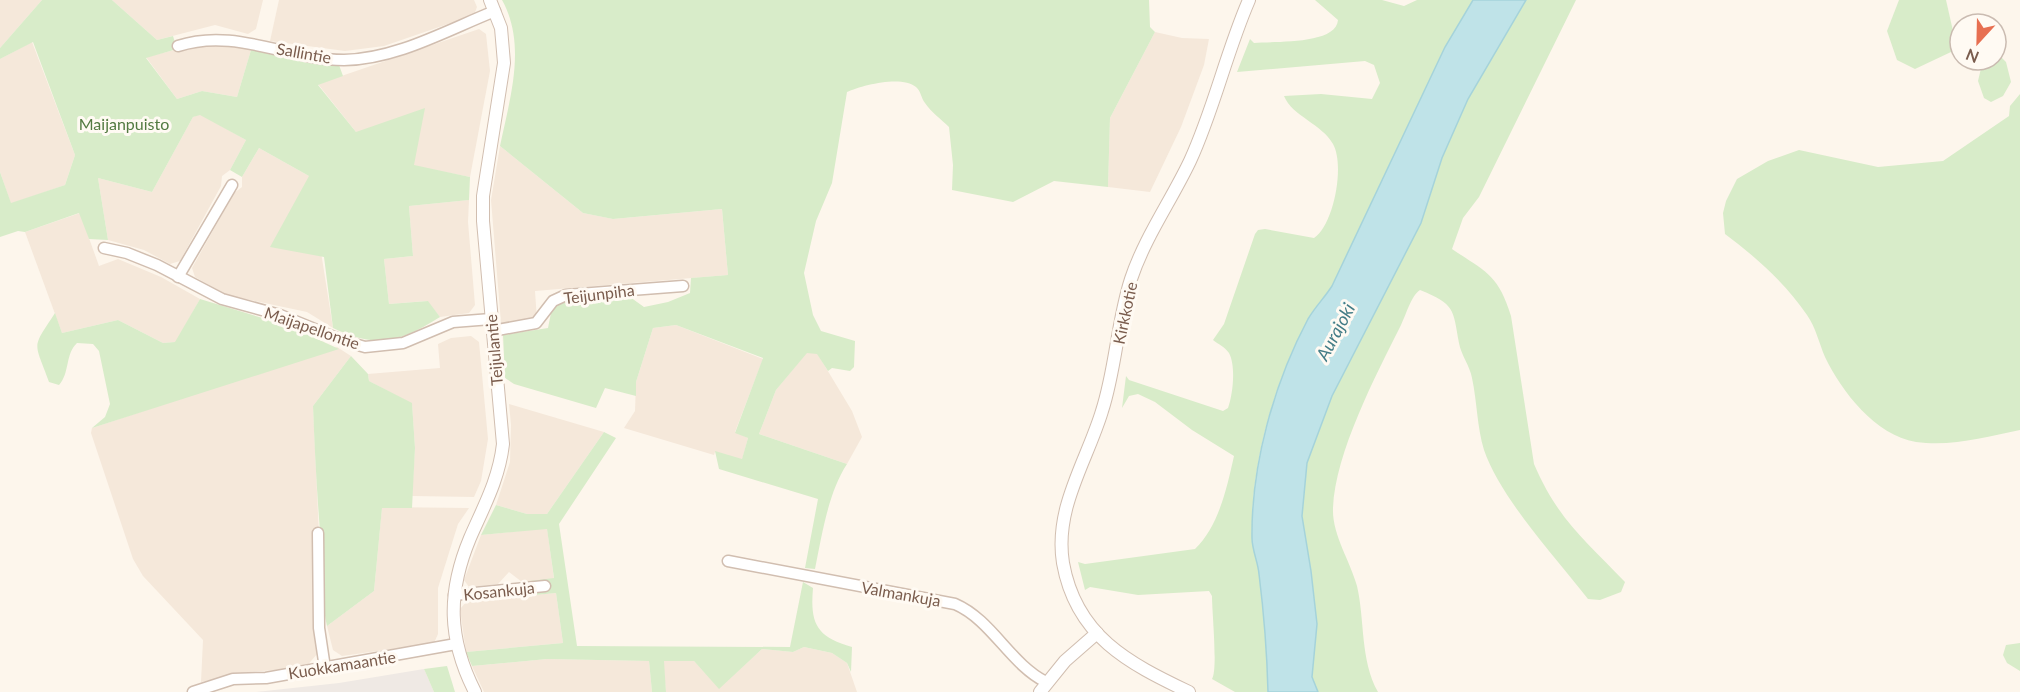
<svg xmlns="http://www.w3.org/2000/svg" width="2020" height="692" viewBox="0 0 2020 692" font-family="Lato,sans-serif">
<rect width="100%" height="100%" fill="#fdf6ec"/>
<g fill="#f5e8da">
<path d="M0,0H42L0,48Z"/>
<path d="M112,0H263L256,29L248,34L215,25L157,40Z"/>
<path d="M279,0H474L477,7L474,15L384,46L345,51L270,41Z"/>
<path d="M479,29L486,34L490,71L470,177L414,166L356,132L318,84Z"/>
<path d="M1155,32L1182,38L1209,39L1204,65L1181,127L1150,192L1108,187L1110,118Z"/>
<path d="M215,40L251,50L237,97L202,91L177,99L146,57Z"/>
<path d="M32,42L75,155L65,185L11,204L0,172V59Z"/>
<path d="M200,114L246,140L230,170L222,176L221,186L180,261L170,264L144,250L108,240L98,178L152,192L193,117Z"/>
<path d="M500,146L583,213L613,219L722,209L728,275L535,291L537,320L501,323L491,200Z"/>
<path d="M259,148L309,176L333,328L307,312L227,295L195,277L192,268L234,193L242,187V177Z"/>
<path d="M469,200L468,222L475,305L469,313L440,317L427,301L389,304L384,259L413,256L409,206Z"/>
<path d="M80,213L99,266L118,259L161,277L200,299L176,342L163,343L118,320L62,333L25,232Z"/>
<path d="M676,325L763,359L735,432L748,438L742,460L715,452L714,455L624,428L635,411L636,382L653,328Z"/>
<path d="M471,336L479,342L488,439L481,481L474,497L412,496L415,448L412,404L369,381L368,374L440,368L438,344L451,338Z"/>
<path d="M337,347L351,356L313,406L319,535L318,653L305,668L248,672L201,682L203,640L143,576L133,559L91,433L92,428Z"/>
<path d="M807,352L817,353L852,411L862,437L847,464L759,434L776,390Z"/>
<path d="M509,404L604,432L547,514H527L496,505L510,462L511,425Z"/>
<path d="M382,507L469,508L458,524L438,588V634L434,643L342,656L333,650L327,626L374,591Z"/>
<path d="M547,528L554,579L522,582L509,572L498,584L469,587L464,580L481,535Z"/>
<path d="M556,593L563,643L466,652L460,609L467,601Z"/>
<path d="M804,647L832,653L847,663L857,692H666L663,661H694L719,688L762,649L793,652Z"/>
<path d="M547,659L649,661L652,692H484L472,666Z"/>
</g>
<path fill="#efe9e4" d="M424,669L434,692H256L339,683Z"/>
<g fill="#d8ecc9">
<path d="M42,0H112L157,40L173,36L177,49L146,58L177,99L202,91L237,97L251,50L339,65L343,76L318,85L356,132L425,108L414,165L470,177L469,200L409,206L413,256L384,259L389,304L428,301L440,317C400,342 377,349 333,328L324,257L270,247L309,176L259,148L242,177L230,170L246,140L200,115L193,117L152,192L98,178L108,240L89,239L79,213L25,232L18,231L0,237V172L11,203L65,185L75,155L33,42L0,59V48Z"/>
<path d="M502,0H1149L1150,27L1155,32L1110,118L1108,187L1054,181L1013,202L952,190L953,165L949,127C941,119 931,112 925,103C921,98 921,91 916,87C902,75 862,85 847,92L832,183L816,221L804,273L813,315L821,331L855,341L854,367L850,371L832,368L828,371L817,354L807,353L776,390L759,434L847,464C828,493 822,535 815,569L805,568L818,499L719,469L715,451L742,459L748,438L735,433L763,358L676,325L653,328L636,382V396L605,388L596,408L514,384L505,378L503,335L548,328L552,308L562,301L630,297L644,307L668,302L690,293L691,278L728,275L722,209L613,219L583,213L500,146C510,98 527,45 502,0Z"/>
<path d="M1315,0H1382L1404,6L1417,0H1473L1445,47L1332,286C1325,297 1315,307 1308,319C1274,383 1250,465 1252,538C1252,550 1258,562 1259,574C1264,614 1267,652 1268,692H1235L1212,679C1218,670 1212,612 1212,596L1209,591L1138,595L1090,587L1085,590L1078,562L1085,564L1195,549C1219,526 1227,487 1234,456L1192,430L1155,402L1138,394L1129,396L1122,408L1126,376L1129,380L1223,411L1228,408C1233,394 1236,366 1229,353C1225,347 1218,344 1213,340L1224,324L1255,234L1258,230L1265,229L1314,238C1334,225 1345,165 1333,144C1322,124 1292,116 1284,96L1321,94L1372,99L1380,83L1374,65L1365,61L1237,72L1250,39L1254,43C1274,41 1336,45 1338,20Z"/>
<path d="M1526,0H1576L1479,197L1463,218L1452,249C1486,272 1498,274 1511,316L1534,464C1558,520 1585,540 1625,582L1621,592L1600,600L1588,599C1556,558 1501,499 1484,450C1477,427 1477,401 1472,378C1470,366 1461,355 1459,343C1453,309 1455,304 1420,290C1411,296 1406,315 1401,325C1376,375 1335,453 1333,508C1332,535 1350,560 1357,586C1365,620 1360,660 1378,692H1318L1312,677L1317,624L1311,571L1302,516L1307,463L1332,396L1421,223L1442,158L1468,99Z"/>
<path d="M1899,0H1946L1953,31L1951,52L1915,69L1897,60L1887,31Z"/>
<path d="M1996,52L2006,62L2011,82L2003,96L1991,102L1984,98L1978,81L1983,60H1996Z"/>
<path d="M2020,94V430C1985,437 1952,447 1916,442C1875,435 1842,392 1825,357C1819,343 1816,328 1807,315C1785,283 1756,257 1725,234L1723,213L1726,201L1737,179L1768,161L1799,150L1878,167L1943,161L2009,116L2010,106Z"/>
<path d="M200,299L289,326L339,349L92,428L105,417L110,404L99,351L93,344L77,343C65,354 70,373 59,385L49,382C34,340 31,350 55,313L62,333L118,320L163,343L175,342Z"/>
<path d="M351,356L368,374L369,381L412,403L415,448L412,508H382L374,591L327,626C322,607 325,587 323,567C318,513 315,460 313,406Z"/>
<path d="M604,432L616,438L559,524L577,646L790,647L803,582L813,588C810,623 816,637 852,647L851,672L847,663L832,653L804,647L793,652L762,649L719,689L694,661H664L666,692H652L649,661L547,659L472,666L466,652L563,643L556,593L524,596L522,582L554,578L547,529L481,535L496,505L527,514H547Z"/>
<path d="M2020,643V671L2007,663L2003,655L2006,645Z"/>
<path d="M447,666L455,692H434L424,669Z"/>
</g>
<path fill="#bfe3e8" stroke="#a5d3da" stroke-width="1.5" d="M1473,0H1526L1468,99L1442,158L1421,223L1332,396L1307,463L1302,516L1311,571L1317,624L1312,677L1318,692H1268C1267,652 1264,614 1259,574C1258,562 1252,550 1252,538C1251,465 1274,383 1308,319C1315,307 1325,297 1332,286L1445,47Z"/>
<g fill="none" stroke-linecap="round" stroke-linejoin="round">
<g stroke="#d1beb0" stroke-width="13">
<g id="minor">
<path d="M178,46C235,27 287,60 344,60C397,59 447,30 495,11"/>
<path d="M104,248L127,253L157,265L222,299L280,315L344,341L365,347L403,343L453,322L491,319"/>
<path d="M178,277L232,185"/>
<path d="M492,331L536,323L553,301L566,295L683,286"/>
<path d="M318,533L319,628L325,668"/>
<path d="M728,561L955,604C992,620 1010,664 1046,682"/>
<path d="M454,595L545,586"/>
<path d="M193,692L233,679L266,678L456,644"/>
</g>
</g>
<g stroke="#d1beb0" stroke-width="14">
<g id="tertiary">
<path d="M475,692C448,639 447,593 470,538C484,506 499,479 503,444L483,221V196L504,63L501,28L490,0"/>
<path d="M1040,692L1065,661L1097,633"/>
<path d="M1189,692C1128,663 1076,636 1063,563C1054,508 1087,461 1102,411C1116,368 1117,322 1131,279C1145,237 1171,201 1190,161C1214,109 1226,53 1249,0"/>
</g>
</g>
<use href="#minor" stroke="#fff" stroke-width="10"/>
<use href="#tertiary" stroke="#fff" stroke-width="12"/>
</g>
<g text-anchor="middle" stroke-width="6" stroke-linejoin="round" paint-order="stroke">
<g font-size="16" fill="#7a5c4d" stroke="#fffaf3">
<text transform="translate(304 53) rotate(10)" y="6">Sallintie</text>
<text transform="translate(599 294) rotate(-7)" y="6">Teijunpiha</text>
<text transform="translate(1125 313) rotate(-78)" y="6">Kirkkotie</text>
<text transform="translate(312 328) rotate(19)" y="6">Maijapellontie</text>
<text transform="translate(494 350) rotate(-95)" y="6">Teijulantie</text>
<text transform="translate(499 591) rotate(-6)" y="6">Kosankuja</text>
<text transform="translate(901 594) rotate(10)" y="6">Valmankuja</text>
<text transform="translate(342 665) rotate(-9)" y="6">Kuokkamaantie</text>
</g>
<g font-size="16" fill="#537a41" stroke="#fffaf3">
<text x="124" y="130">Maijanpuisto</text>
</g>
<g font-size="18" font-style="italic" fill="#437c86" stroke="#fffaf3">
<text transform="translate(1336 332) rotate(-62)" y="6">Aurajoki</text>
</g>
</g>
<g transform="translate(1978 42) rotate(202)"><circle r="28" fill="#fffaf3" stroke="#cabbb1" stroke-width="1.5"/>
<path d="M0-4.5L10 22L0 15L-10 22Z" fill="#e76f51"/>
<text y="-9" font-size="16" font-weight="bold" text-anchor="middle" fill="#7a5c4d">N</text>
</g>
</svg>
